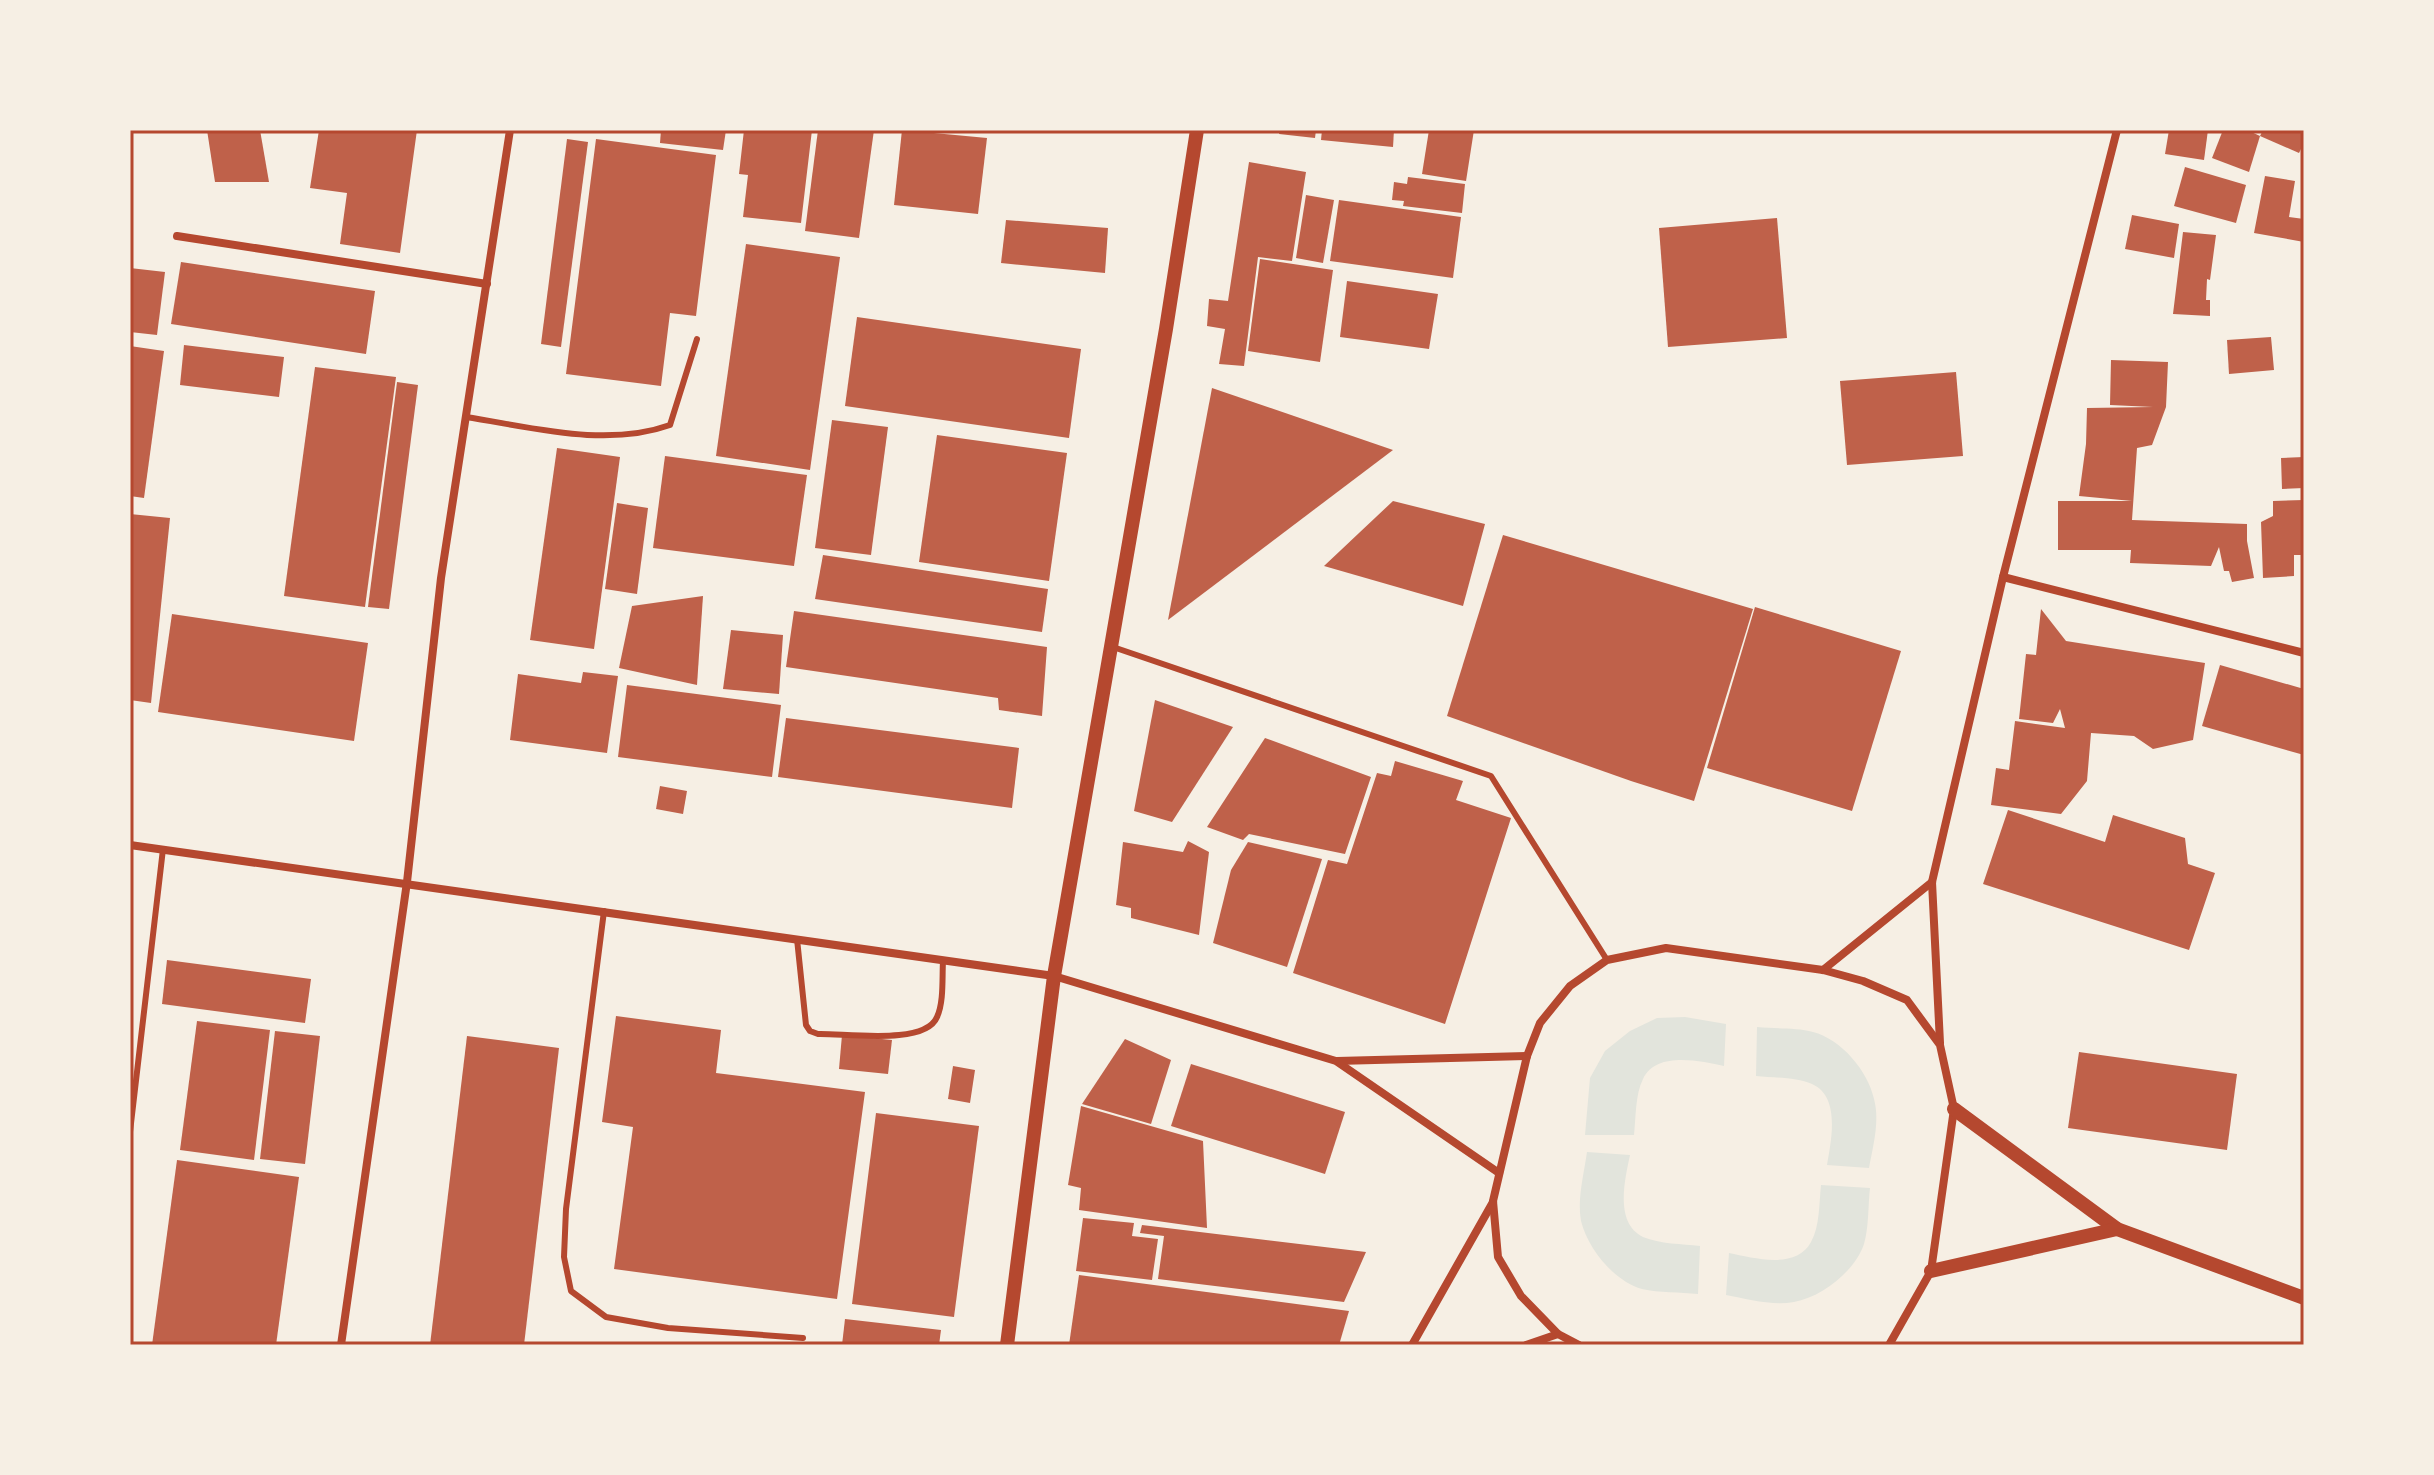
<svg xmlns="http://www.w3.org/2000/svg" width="2434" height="1475" viewBox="0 0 2434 1475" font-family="'Public Sans',sans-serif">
<rect width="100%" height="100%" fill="#f6efe4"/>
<g fill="#e2e4dc">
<path d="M1685,1017L1726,1024L1724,1066C1700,1061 1656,1051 1643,1079C1635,1095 1636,1118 1634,1135H1585L1590,1078L1605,1051L1630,1031L1657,1018Z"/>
<path d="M1757,1027C1775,1029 1796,1027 1813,1032C1841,1039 1868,1071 1874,1099C1880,1121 1873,1146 1869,1168L1827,1165C1831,1141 1841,1097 1812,1084C1796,1077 1774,1078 1756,1076Z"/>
<path d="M1587,1152L1630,1155C1625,1179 1614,1223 1643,1237C1660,1244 1682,1244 1700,1246L1698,1294C1680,1292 1659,1293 1642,1289C1614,1281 1588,1249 1581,1221C1577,1199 1584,1174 1587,1152Z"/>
<path d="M1821,1185L1870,1188C1868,1205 1869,1227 1864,1244C1855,1271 1822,1297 1794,1302C1772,1306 1747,1299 1726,1295L1729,1253C1754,1258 1796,1270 1811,1242C1820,1226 1819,1203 1821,1185Z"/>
</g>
<g fill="#bf614a">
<path d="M207,130H260L269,182H215Z"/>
<path d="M319,130H417L400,253L340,244L347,193L310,188Z"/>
<path d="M661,130H726L723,150L660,143Z"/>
<path d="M744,130H812L801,223L743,217L748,175L739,174Z"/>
<path d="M818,130H874L859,238L805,231Z"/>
<path d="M902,130L987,138L978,214L894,205Z"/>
<path d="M1280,130H1316L1315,138L1279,134Z"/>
<path d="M1322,130H1394L1393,147L1321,140Z"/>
<path d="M1429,130H1474L1466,181L1422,174Z"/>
<path d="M2169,130H2208L2204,160L2165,154Z"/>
<path d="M2223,130H2247L2260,136L2249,172L2212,158Z"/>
<path d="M2263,130H2304V143L2299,153L2260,136Z"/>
<path d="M567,139L588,142L561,347L541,344Z"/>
<path d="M596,139L716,155L696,316L670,313L661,386L566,374Z"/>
<path d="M1249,162L1306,172L1292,261L1258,257L1244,366L1219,364L1225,329L1207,326L1209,299L1228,301Z"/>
<path d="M2185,167L2246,185L2236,223L2174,206Z"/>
<path d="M2265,176L2295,181L2289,217L2304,219V242L2254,233Z"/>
<path d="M1408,177L1465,184L1462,213L1403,206L1404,201L1392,200L1394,182L1407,184Z"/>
<path d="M1306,195L1334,200L1323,263L1296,258Z"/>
<path d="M1339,200L1461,217L1453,278L1330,261Z"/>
<path d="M2132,215L2179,224L2174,258L2125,249Z"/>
<path d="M1777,218L1787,338L1668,347L1659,228Z"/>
<path d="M1006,220L1108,228L1105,273L1001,263Z"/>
<path d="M2183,232L2216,235L2210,280L2207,279L2206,300H2210V316L2173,314Z"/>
<path d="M746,244L840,257L810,470L716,456Z"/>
<path d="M1260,259L1333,270L1320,362L1248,351Z"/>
<path d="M181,262L375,291L366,354L171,324Z"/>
<path d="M130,268L165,272L157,335L130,332Z"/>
<path d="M1347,281L1438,294L1429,349L1340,337Z"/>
<path d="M857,317L1081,349L1069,438L845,406Z"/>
<path d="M2271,337L2274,370L2229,374L2227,340Z"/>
<path d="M184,345L284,357L279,397L180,385Z"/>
<path d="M130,346L164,351L144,498L130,496Z"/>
<path d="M2111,360L2168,362L2166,407L2152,445L2137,448L2132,520L2247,524V541L2254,578L2232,582L2229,571H2224L2219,547L2211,566L2130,563L2131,550H2058V501H2132L2079,496L2086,444L2087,408L2153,407L2110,405Z"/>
<path d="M315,367L396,377L365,607L284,596Z"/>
<path d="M1956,372L1963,456L1847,465L1840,381Z"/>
<path d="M397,382L418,385L389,609L368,607Z"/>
<path d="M1212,388L1393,450L1168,620Z"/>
<path d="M832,420L888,427L871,555L815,548Z"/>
<path d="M937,435L1067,453L1049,581L919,562Z"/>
<path d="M557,448L620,457L594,649L530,640Z"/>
<path d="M665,456L807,475L794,566L653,548Z"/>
<path d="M2304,457V488L2282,489L2281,458Z"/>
<path d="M2304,500V555H2294V576L2263,578L2261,522L2273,516V501Z"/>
<path d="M1393,501L1485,524L1463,606L1324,566Z"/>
<path d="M617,503L648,508L637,594L605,589Z"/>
<path d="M130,514L170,518L151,703L130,700Z"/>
<path d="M1503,535L1753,609L1694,801L1631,781L1447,716Z"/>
<path d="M823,555L1048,589L1042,632L815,599Z"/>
<path d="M703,596L697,685L619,668L632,606Z"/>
<path d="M1755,607L1901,651L1852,811L1707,768Z"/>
<path d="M2041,609L2066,641L2205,663L2193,740L2153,749L2134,736L2091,733L2087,781L2061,814L1991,805L1996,768L2009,770L2015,721L2065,728L2060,709L2053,723L2019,719L2026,654L2036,655Z"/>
<path d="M794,611L1047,647L1042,716L999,710L998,698L786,667Z"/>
<path d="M172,614L368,643L354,741L158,712Z"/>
<path d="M731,630L783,635L779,694L723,689Z"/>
<path d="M2220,665L2304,689V755L2202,726Z"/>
<path d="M583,672L618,676L607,753L510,740L518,674L581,683Z"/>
<path d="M627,685L781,705L772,777L618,757Z"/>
<path d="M1155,700L1233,727L1172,822L1134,811Z"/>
<path d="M786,718L1019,748L1012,808L778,777Z"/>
<path d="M1265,738L1371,777L1345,854L1249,834L1243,840L1207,827Z"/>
<path d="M1395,761L1463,781L1456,800L1511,818L1445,1024L1293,973L1328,860L1347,864L1377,773L1391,776Z"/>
<path d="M660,786L687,791L683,814L656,809Z"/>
<path d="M2008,810L2105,842L2113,815L2185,838L2188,864L2215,873L2189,950L1983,884Z"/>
<path d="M1188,841L1209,852L1199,935L1131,918V908L1116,905L1123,842L1183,852Z"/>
<path d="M1248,842L1322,859L1287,967L1213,943L1231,870Z"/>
<path d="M167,960L311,979L305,1023L162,1004Z"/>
<path d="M616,1016L721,1030L716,1073L865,1092L837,1299L614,1269L633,1127L602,1122Z"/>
<path d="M197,1021L270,1030L254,1160L180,1150Z"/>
<path d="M275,1031L320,1036L305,1164L260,1159Z"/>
<path d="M842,1035L892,1040L888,1074L839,1069Z"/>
<path d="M467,1036L559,1048L524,1345H430Z"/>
<path d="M1125,1039L1171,1060L1151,1124L1082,1104Z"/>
<path d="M2079,1052L2237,1074L2227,1150L2068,1128Z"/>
<path d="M1191,1064L1345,1112L1325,1174L1171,1126Z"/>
<path d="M953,1066L975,1070L970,1103L948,1099Z"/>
<path d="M1081,1106L1203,1141L1207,1228L1079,1210L1081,1188L1068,1185Z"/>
<path d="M876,1113L979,1126L954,1317L852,1304Z"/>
<path d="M177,1160L299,1177L276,1345H152Z"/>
<path d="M1083,1218L1134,1223L1132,1236L1158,1239L1152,1280L1076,1271Z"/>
<path d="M1142,1225L1366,1252L1344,1302L1158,1279L1164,1236L1140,1233Z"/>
<path d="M1079,1275L1349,1311L1339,1345H1069Z"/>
<path d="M845,1319L941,1330L939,1345H842Z"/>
</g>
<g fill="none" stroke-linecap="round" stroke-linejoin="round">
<g stroke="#b5482f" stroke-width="6">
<path d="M466,417C531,427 606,448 670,425L697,339"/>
<path d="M1110,646L1491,776L1607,960"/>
<path d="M604,911L566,1209L564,1257L571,1291L606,1317L668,1328L803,1338"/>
<path d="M797,939L806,1025L810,1031L818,1034C844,1033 925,1046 937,1017C944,1002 942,978 943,961"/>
<path d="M130,1132L163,849"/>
</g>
<g stroke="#b5482f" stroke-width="8">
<path d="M177,236L487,284"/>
<path d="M2003,577L2304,653"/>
<path d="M130,845L1054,976L1336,1061L1499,1173"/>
<path d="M1823,970L1932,882"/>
<path d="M1940,1043L1932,882L2003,577L2117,130"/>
<path d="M1337,1061L1527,1056"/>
<path d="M341,1345L407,882L441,578L510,130"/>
<path d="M1412,1345L1493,1202"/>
<path d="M1526,1345L1558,1334"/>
<path d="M1579,1345L1558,1334L1521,1296L1498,1257L1493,1201L1527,1056L1540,1023L1570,986L1607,960L1666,948L1823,970L1863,981L1907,1000L1940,1045L1954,1109L1931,1271L1889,1345"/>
</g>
<g stroke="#b5482f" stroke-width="14">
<path d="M1954,1109L2117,1229L2304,1298"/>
<path d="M1931,1271L2117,1229"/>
<path d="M1007,1345L1054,976L1166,329L1197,130"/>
</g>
</g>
<rect width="2434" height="1475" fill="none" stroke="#f6efe4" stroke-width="264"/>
<rect x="132" y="132" width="2170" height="1211" fill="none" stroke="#b5482f" stroke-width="3"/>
</svg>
